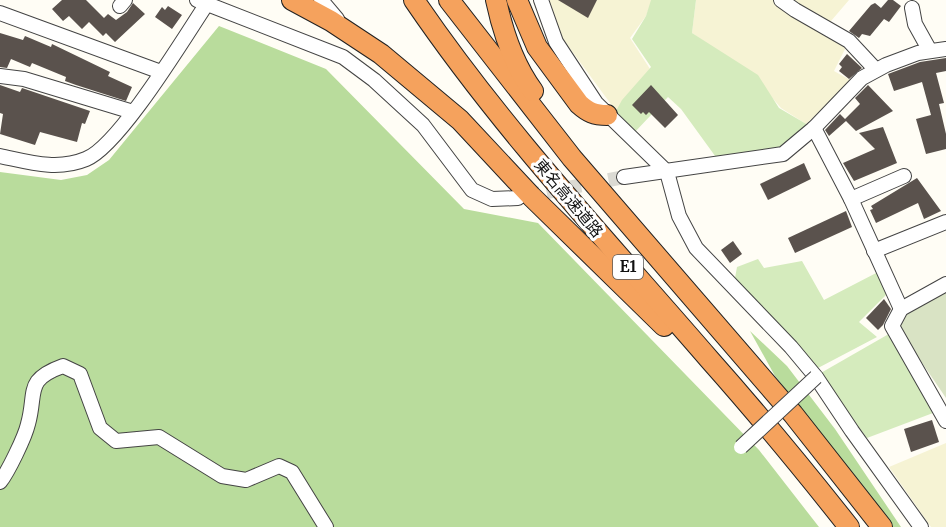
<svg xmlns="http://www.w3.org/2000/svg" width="946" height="527" viewBox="0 0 946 527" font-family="Merriweather,'Noto Sans JP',serif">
<rect width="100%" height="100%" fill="#fffdf5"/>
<g fill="#f6f3d4">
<path d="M550,0H652L646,16L630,38L650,69L616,111L563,39L550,6Z"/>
<path d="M696,0H849L825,28L849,41L834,71L852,81L806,124L781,108L756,79L692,33Z"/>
<path d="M946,443V527H931L889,467Z"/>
</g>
<g fill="#d5ebbd">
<path d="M651,0H696L692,33L758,75L779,108L808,125L786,148L718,160L681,109L668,97L634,133L616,111L622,100L651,67L632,39L646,16Z"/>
<path d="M758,259L764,268L802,261L824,300L880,271L889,292L859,322L877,337L818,368L735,278L737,267Z"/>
<path d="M894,331L933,413L867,438L819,374Z"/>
</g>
<g fill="#b9dc9c">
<path d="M219,26L326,69L464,209L538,223L759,450L819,527H0V172L61,180L87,175L109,160Z"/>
<path d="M750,331L787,366L835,429L901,527H893L864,487L775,376Z"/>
</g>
<path fill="#d9e3c4" d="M946,289V398L899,329L901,317Z"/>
<g fill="#5a524d">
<path d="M62,0H86L104,18L108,14L116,20L127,12L133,3L145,14L115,42L106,33L103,36L89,22L82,29L69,16L63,21L52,9Z"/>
<path d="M558,0H597L588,18Z"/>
<path d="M888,0H893L901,6L889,22L884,19L870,36L862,34L859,38L849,31L871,5L875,3L881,8Z"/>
<path d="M168,6L182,15L172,29L155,17L162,7L165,10Z"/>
<path d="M0,33L23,40L25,36L51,47L52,44L110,72L108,76L132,87L126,101L76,85L65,81L66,77L32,63L30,67L11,59L7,68L0,67Z"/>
<path d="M847,54L862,68L849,79L839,71L842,67L839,64Z"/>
<path d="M946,58V71L936,73L944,103L939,104L946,134V149L926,154L916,119L931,115L922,82L894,91L888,74L920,62Z"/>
<path d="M0,85L20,92L22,88L90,111L85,124L82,123L77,142L40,132L35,145L0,134L3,114L0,113Z"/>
<path d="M651,85L678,115L665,128L649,112L646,115L643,112L641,114L632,105Z"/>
<path d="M868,85L893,111L856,131L846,121L829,136L825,130L840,114L845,119L860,104L855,98Z"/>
<path d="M883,127L897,163L854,181L843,163L875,149L859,133Z"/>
<path d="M804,163L811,179L768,200L760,184Z"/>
<path d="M917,178L941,211L924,219L918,203L876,223L870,210L873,209L871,206Z"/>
<path d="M846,211L852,227L795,253L788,238Z"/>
<path d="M733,241L742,254L730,263L721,250Z"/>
<path d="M884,299L891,309L883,325L878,330L866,318Z"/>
<path d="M932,420L939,442L911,452L904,429Z"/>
</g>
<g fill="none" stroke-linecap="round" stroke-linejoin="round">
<path stroke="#dbdad3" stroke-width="14" stroke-dasharray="14 7" stroke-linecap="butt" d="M526,196L624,177"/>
<g stroke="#444" stroke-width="16">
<g id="minor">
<path d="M197,0L343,57L374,80L423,125L472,190L492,199L518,198"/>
<path d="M321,0L337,19"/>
<path d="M541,0L556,42L596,103L667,172L679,216L696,248L791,347L816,377L852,431L921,527"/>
<path d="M781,0L795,10L849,41L876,70"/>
<path d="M120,6L125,0"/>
<path d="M912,8L915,24L930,51"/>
<path d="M0,13L161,72"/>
<path d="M0,76L24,79L133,112"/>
<path d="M814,128L851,199L901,309"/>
<path d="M0,156C29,162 57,171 86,159C119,146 184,38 206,5"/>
<path d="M624,177L783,154L814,128L862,78L886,65L918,53L946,49"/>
<path d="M851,199L904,176"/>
<path d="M874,251L946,222"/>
<path d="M946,284L901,309L892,326L946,421"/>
<path d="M0,482C8,472 25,437 28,424C37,392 24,380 63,366L80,374L100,428L116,441L159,437L222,476L246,480L279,466L292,472L326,527"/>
</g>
</g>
<g stroke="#222" stroke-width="22">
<g id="highway">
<path d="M292,0L331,21L381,54L460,120L531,196L664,326"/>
<path d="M414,0C501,128 608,242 709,359C757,413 804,470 849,527"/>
<path d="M449,0L572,158L793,414L882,527"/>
<path d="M496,0C503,33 513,64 533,91"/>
<path d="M517,0L537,47L579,104C588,112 594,115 607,115"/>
</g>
</g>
<use href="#minor" stroke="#fff" stroke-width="14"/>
<use href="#highway" stroke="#f5a25d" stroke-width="20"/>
<g stroke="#444" stroke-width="16" stroke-linecap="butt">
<path id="minor-bridge" d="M741,447L816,377"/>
</g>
<use href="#minor-bridge" stroke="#fff" stroke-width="14"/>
</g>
<g text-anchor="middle" stroke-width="6" stroke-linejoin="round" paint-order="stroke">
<rect fill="#fff" stroke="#585858" stroke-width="1.5" x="613" y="255" width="30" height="24" rx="4.5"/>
<g font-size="15" font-weight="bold" fill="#111">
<text x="628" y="272">E1</text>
</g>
<g font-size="16" fill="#111" stroke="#fff">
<text transform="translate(569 198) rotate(50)" y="6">東名高速道路</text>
</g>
</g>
</svg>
